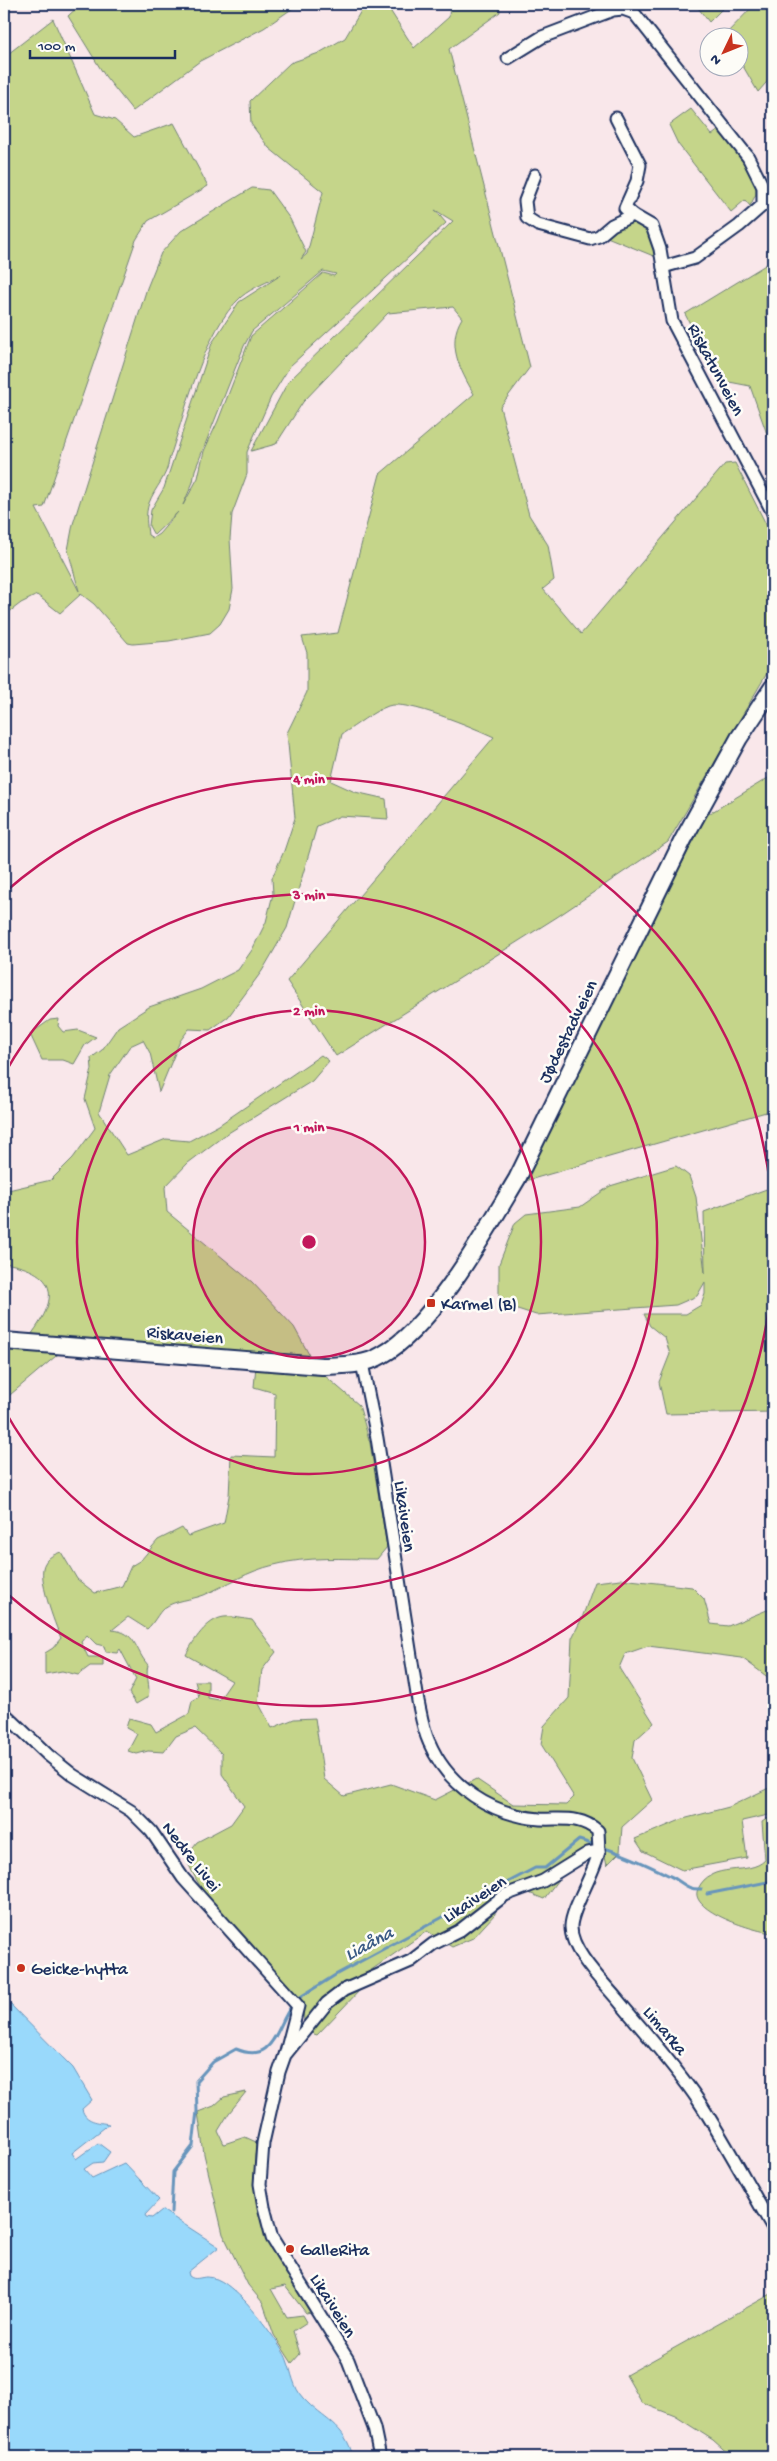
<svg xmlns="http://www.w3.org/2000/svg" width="777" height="2461" viewBox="0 0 777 2461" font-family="'Gochi Hand',sans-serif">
<rect width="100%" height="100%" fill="#f9e7ea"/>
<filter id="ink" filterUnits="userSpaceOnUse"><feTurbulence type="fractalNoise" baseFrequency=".02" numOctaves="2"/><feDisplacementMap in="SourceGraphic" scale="10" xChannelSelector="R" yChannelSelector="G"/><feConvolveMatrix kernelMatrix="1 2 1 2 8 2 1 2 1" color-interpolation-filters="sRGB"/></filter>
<g filter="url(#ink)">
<g fill="#c5d58a" stroke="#708274" fill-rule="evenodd">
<path d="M81,4H299L264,28L200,61L133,111L105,76L68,16Z"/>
<path d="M365,4H386L414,48L449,17L450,4H499L500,12L449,49L530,367L500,407L529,515L548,545L554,580L543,589L581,634L725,464L735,463L773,538V663L668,842L557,917L336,1056L287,981L494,737C475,728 406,699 388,706C372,712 357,725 342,734L331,781L355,792L386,799L388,819L340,816L317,826L287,928L262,971L228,1017L210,1030L189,1029L180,1041L159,1092L150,1053L143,1040L130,1046L110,1075L99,1112L127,1155L166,1139L189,1141L219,1125L321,1055L329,1061L312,1081L225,1135L188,1163L165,1187L167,1212L252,1282L294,1327L317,1369L359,1405L370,1443L387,1547L377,1559C343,1559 307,1556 274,1565C248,1571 227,1585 204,1595C191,1600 175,1600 164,1608C158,1613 154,1623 147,1629L128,1617L112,1630C137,1632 134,1649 148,1665C145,1676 151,1685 148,1697L136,1704L129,1693L136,1679L120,1649L117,1653L106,1652L104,1646L96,1644L87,1635L81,1642L88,1657H103V1666H90L78,1675L62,1671L45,1674V1653L53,1648L61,1638C55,1625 36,1575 45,1563C48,1557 55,1554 61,1552L77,1579L95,1593L122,1586L131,1566L141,1560L158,1540L182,1528L188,1536L224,1523L229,1496L231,1455L274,1457L275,1393L254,1387L257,1355L69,1345L4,1400V1348L19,1350C52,1311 72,1274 4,1263V1191L51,1180L73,1158L95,1128L85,1099L92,1069L91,1058L102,1050L118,1027L149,1007L201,989L238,970L252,950L266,922L273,894L272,878L284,851L295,818L287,733L307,692V653L302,637L338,633L380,474L474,394C460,370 446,344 462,318L453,307L388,313L303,402L276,444L251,451L288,382L453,221L435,210L446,223L290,366L271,397L247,452V474L232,514L230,539L233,589L229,609L220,624L210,633L169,641L133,644L128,643L94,604L81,594L60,613L37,595L21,603L4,616V505L9,503L4,501V57L53,19L95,114L115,120L134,137L174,123L208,186L148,221L136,240L44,507L36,508L79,591L68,550L73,524L147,288L161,253L181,231L252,188L269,190L290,219L306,252L301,259L307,254L323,192L269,148L251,124L250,101L290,63L319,53L345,38ZM323,271L336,274L334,276L323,273L251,336L218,421L204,451L198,478L183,505L193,482L195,470L244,346L252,331ZM281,275L239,302L212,343L164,488L151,510L149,526L154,535L178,512L159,534L153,538L148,535C147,525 145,514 149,503C155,487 167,477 169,460C185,413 204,330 241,297C253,287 268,282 281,275Z"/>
<path d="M695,4H727L709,22Z"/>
<path d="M755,4H773V75L758,92L740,61V38L724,36Z"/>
<path d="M691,109L712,135L719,130L756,180V194L750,206L745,200L731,212L678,144L669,125Z"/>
<path d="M635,222C654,232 652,236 656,257L607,237L620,224Z"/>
<path d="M767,264L766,317L773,325V451L750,386L719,380L685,314Z"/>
<path d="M773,775V1110L515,1184L707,815Z"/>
<path d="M59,1019L58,1026L63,1032L78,1030L96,1037L85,1045L74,1064L63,1060H42L30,1034L50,1020Z"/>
<path d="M676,1166L689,1176L696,1197L705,1273L704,1212L772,1187L773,1181V1412L666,1414L659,1382L670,1354L665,1338L650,1326L644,1314H686L701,1305L705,1294V1282L697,1296L676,1305L536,1315L499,1303V1264L515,1223L526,1214L580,1207L610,1186Z"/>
<path d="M621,1579L692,1587L704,1599L711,1624L728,1626L767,1610L773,1612V1681L742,1658L648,1646L625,1654L619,1668L654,1723L635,1740L632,1758L652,1800L622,1827L620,1852L607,1865L602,1842C574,1856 562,1874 544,1899L506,1884L496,1894L495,1914L473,1938L452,1947L427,1931L367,1973L361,1989L317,2035L305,2031L303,2010L296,1999C266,1965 197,1898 186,1856L197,1842L231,1824L244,1806L222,1774V1754L195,1728L176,1736L164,1752L148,1751L137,1754L128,1751L137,1734L126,1728L129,1718L151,1724L156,1732L189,1714L192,1701L199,1697L195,1681H208V1698L219,1700L232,1681L186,1655C193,1641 207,1619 224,1617C233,1616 244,1619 252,1620L276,1652L262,1670L258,1702L272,1728L294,1719L315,1718L324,1779L344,1796L391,1784L435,1800L476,1779L513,1804L566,1805L574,1797L541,1744L544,1726L569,1698L572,1638L582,1618L595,1582Z"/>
<path d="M773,1786V1814L742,1821L747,1858L682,1870L643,1851L635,1839L683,1819L729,1807Z"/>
<path d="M773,1815V1933C757,1932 687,1911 698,1889C711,1860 749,1877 765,1860L762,1822Z"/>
<path d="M246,2092L229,2113L218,2131L224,2144L245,2137L256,2142C252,2182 257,2222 277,2257C287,2276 302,2293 315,2311L306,2313L285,2286L271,2289L287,2317L303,2315L307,2322L293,2331L300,2354L292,2363L274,2335L263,2303L248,2285L223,2234L204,2154L198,2112L214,2106L224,2097Z"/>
<path d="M773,2293V2457H732L713,2440L675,2416L642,2403L626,2375Z"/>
</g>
<path fill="#99d9fb" stroke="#6795bc" d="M4,1998L73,2068L92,2100L82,2109C85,2122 98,2122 109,2124L72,2153L76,2159L98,2143L110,2152L103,2162L93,2163L84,2169L92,2178L124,2163L159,2200L145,2215L146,2217L152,2218L162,2210L219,2247L188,2272L189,2276C195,2281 200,2277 207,2277C221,2277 233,2290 242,2298C251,2306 284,2349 287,2360C292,2373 293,2387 303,2398C324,2421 345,2424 353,2457H4Z"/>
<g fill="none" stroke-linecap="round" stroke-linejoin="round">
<g stroke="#6795bc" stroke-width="3">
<path d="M601,1847C625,1854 648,1865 670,1876C682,1881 686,1890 701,1889"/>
<path d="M707,1894L773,1881"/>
<path d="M297,1999L337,1974L495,1889L535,1868H545L579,1840L595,1845"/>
<path d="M171,2212L173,2172L193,2146L197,2111L196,2081L213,2062L236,2049C275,2065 275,2027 293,2004"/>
</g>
<g stroke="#1b2f5e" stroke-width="15">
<g id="minor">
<path d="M508,58L542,37L613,10L623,9L634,13L748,157L763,187V205L739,226L695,258L663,267"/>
<path d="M616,118L640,165L637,181L625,208L633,215"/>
<path d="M535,175L525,201L527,218L538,225L590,239L599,236L612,225L633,215L652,226L660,249L672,321L773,513"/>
<path d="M362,1363L377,1438L418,1701C421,1715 423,1729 429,1742C448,1787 492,1815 540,1819C562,1820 580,1815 598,1831L599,1851L588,1853L543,1881L505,1895L459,1931L433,1944L411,1961L344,1990L327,2003L285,2055L279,2072L263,2143L260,2184L264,2207L272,2238L348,2360L374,2428L380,2457"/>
<path d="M4,1713L48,1755L73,1775L131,1811L151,1831L183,1878L298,2006L286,2052"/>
<path d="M599,1851C594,1875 572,1907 571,1926C570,1950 602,1981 617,1999C644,2032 674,2064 698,2100C725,2141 748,2185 773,2228"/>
</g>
</g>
<g stroke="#1b2f5e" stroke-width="20">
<path id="secondary" d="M4,1341L322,1366C343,1365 364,1366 382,1355C433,1327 487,1229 517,1179L683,840L739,738L773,687"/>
</g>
<use href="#minor" stroke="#fdfcf7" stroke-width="11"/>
<use href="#secondary" stroke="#fdfcf7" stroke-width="16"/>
</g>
</g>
<circle cx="309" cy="1242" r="116" fill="#c2185b" fill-opacity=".12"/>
<g fill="none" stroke="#c2185b" stroke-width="2.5">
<circle cx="309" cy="1242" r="116"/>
<circle cx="309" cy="1242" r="232"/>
<path d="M5 1073A348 348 0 1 1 5 1411"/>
<path d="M5 892A464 464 0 1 1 5 1592"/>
</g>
<g fill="#c8321e" stroke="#fdfcf7" stroke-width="2">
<rect x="426" y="1298" width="10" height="10" rx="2.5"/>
<circle cx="21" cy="1968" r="5"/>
<circle cx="290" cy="2249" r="5"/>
</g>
<g text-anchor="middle" stroke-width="5" stroke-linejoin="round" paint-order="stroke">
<g font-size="18" fill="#1b2f5e" stroke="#fdfcf7">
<text transform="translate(717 369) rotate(62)" y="6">Riskatunveien</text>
<text transform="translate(567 1031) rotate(-64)" y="6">Jødestadveien</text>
<text transform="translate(185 1334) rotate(5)" y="6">Riskaveien</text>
<text transform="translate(406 1516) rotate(82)" y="6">Likaiveien</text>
<text transform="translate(192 1856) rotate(52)" y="6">Nedre Livei</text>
<text transform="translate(474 1898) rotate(-33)" y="6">Likaiveien</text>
<text transform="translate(666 2030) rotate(50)" y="6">Limarka</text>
<text transform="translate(334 2305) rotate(58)" y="6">Likaiveien</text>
</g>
<g font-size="18" fill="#1b2f5e" stroke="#fdfcf7" text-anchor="start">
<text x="441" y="1309">Karmel (B)</text>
<text x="31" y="1974">Geicke-hytta</text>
<text x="300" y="2255">GalleRita</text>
</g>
<g font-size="19" font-style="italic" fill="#3a5a85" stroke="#fdfcf7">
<text transform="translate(368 1942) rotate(-28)" y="7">Liaåna</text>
</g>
</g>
<circle cx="309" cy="1242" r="8" fill="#c2185b" stroke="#fdfcf7" stroke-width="2.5"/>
<g font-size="15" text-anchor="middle" font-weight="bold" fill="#c2185b" stroke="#fdfcf7" stroke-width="5" stroke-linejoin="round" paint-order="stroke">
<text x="309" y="783">4 min</text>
<text x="309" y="899">3 min</text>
<text x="309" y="1015">2 min</text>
<text x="309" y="1131">1 min</text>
</g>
<rect width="777" height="2461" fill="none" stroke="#fdfcf7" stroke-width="20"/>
<rect x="10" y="10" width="757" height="2441" fill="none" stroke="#1b2f5e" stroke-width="2" filter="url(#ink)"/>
<g transform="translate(724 52) rotate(227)"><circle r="24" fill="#fdfcf7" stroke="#a3aaba"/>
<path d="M0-4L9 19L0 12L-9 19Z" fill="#c8321e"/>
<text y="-8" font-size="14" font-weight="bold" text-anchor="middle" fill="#1b2f5e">N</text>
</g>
<path d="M30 50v8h145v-8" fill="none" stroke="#1b2f5e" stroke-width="2.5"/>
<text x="38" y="50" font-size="15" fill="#1b2f5e" stroke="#fdfcf7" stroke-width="4" paint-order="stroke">100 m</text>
</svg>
